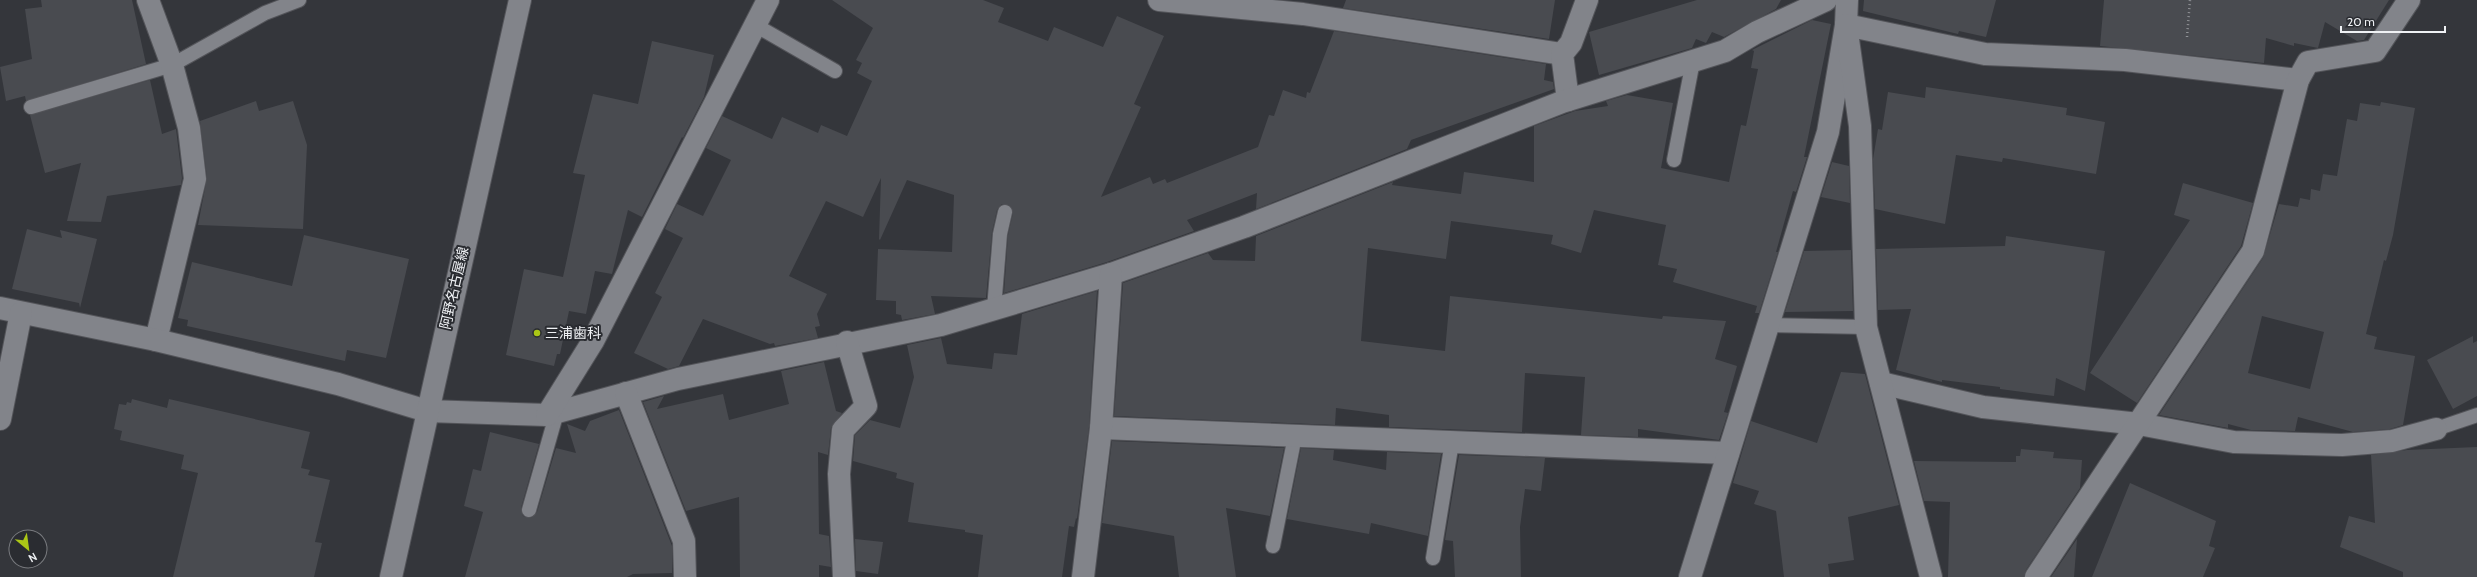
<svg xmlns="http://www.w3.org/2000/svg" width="2477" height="577" viewBox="0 0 2477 577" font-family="Cabin,'Noto Sans JP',sans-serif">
<rect width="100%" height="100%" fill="#34363b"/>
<g fill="#494b50" fill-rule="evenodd">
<path d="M41,0H132L146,64L26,101L25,96L6,101L0,67L32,59L25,9L42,7Z"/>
<path d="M832,0H983L1004,8L998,22L1048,41L1054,27L1103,47L1117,16L1164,36L1134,104L1141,107L1101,197L1150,177L1153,184L1165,179L1167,183L1258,147L1269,115L1274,116L1283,90L1306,98L1307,92L1310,93L1334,31L1546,64L1544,80L1553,82L1554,89L1411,140L1407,149L1256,209L1257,193L1187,220L1194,231L1107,262L1004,293L1008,235L1013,213L1010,206L1002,204L997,210L992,232L986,298L931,296L935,314L902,320L901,315L896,314V301L876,300L878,249L952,252L954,195L907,180L880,240L879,239L881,178L863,217L826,201L789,276L827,294L817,314L820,326L815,327L818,338L775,346L774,343L770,344L703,319L679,366L668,369L634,353L662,297L655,293L683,238L665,229L677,204L703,216L731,160L706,148L722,116L772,139L782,117L818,133L821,125L847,136L872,81L857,73L862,63L856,60L873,28Z"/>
<path d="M1346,0H1555L1549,39L1343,8Z"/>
<path d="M1697,0H1781L1776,9L1724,37L1712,32L1706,43L1696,39L1692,48L1599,75L1589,32Z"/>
<path d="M1864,0H1996L1986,37L1959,31L1958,34L1863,11Z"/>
<path d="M2104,0H2389L2364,40L2357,41L2325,22L2318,48L2294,43V46L2266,38L2264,63L2100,46Z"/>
<path d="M1812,20L1831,24L1804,157H1807L1796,192L1793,191L1776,252H1778L1759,313H1755L1757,306L1673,282L1677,269L1658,265L1666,225L1594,210L1581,253L1551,244L1553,235L1451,221L1446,259L1368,248L1361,341L1445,351L1450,296L1662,319L1663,316L1726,321L1715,359L1737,366L1724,412L1728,413L1719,440L1638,429V437L1581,435L1585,377L1525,373L1522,432L1389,427V415L1336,408L1335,425L1114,416L1123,283L1208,253L1213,260L1255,261L1256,236L1393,182L1392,185L1461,194L1464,172L1534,182V126L1575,111L1608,106L1606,101L1627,95L1673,103L1661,168L1729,182L1741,125L1746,126L1758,69L1751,68L1754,51L1752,50Z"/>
<path d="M652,41L714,55L704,97L683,138L682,137L642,217L628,210L612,274L595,271L586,314L569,311L560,354H557L554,366L506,355L524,269L563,277L585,175L573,173L593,94L638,104Z"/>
<path d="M150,80L162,134L176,129L182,178L181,185L107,196L101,222L67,221L81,163L45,173L30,115Z"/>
<path d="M1926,87L2067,108L2066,115L2105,122L2096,174L2003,158L2002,162L1956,155L1945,224L1875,209L1873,159L1878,129L1882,130L1888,92L1925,98Z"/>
<path d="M256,101L259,111L293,101L307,145L303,229L198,225L207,178L200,121Z"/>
<path d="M2381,102L2415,108L2393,235L2386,261L2384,260L2366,334L2377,337L2374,349L2415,356L2403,425L2390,429L2353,432L2298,417L2295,431L2251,430L2228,424V428L2159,415L2263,258L2279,204L2298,207L2300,198L2310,200L2311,189L2320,191L2323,174L2337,176L2347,119L2357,121L2360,103L2380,106ZM2262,316L2324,332L2310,389L2248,373Z"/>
<path d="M1832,162L1849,166L1850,203L1821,197Z"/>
<path d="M2183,183L2253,203L2241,246L2137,403L2090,373L2190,220L2174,215Z"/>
<path d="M27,229L62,238L60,230L97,239L80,308L79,303L12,289Z"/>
<path d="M304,235L409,259L386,358L347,350L345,361L187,326L188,320L178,318L192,262L292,286Z"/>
<path d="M2006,236L2105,251L2085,391L2056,378L2054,396L2000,389V387L1942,380V382L1896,370L1911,309L1878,310L1876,249L2005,246Z"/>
<path d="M1851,250L1853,311L1785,312L1804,251Z"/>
<path d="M1097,291L1089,427L1077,519L1076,518L1074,527L1069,526L1062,577H978L983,535L965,532V530L908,522L914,483L896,478L897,473L853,461L855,435L870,420L900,428L914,377L907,345L941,338L947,364L992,369L994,353L1017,355L1022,314Z"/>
<path d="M2473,336V343L2477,341V396L2453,409L2427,360Z"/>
<path d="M824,362L836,411L842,413L831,428L828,455L818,452L819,534L829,536L831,567L819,565V577H740L739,497L686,511L643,402L664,396L657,409L723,394L729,420L789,404L781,371Z"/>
<path d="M1841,372L1865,374L1899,505L1848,517L1854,560L1828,564L1830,577H1784L1776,511L1754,504L1759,491L1733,483L1751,421L1817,443Z"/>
<path d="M132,399L167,408L169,399L310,432L301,468L310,470L308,475L330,480L315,542L322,543L314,577H173L198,473L181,469L184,455L120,440L122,431L114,429L119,404L126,405L127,402L131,403Z"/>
<path d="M619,410L672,546V573L633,574L627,577H465L483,512L464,506L473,469L481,471L490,432L539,444L521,508L523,516L531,518L537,512L556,448L576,453L567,424L585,431L590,421Z"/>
<path d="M1112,441L1284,448L1270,516L1226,508L1236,577H1179L1174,536L1102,523Z"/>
<path d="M2477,447V577H2403V572L2340,547L2349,516L2375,523L2371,455L2407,450Z"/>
<path d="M1301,448L1334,450L1333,460L1386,470L1387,452L1441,454L1428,536L1371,523L1369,534L1287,519Z"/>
<path d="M2021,449L2054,452L2053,458L2082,460L2080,488L2026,570L2024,577H1948L1950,502L1924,501L1914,461L2016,462V456H2020Z"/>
<path d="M1459,455L1545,458L1541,491L1525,489L1520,527L1521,577H1455L1453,541L1445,540Z"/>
<path d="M2130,483L2216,521L2209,546L2215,548L2203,577H2092Z"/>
<path d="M855,539L883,542L878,574L856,571Z"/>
<path d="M2077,539L2074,577H2051Z"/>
</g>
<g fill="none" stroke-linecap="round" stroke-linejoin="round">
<g stroke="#535459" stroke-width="16">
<g id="lane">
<path d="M755,25L835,71"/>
<path d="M31,107L172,65L265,13L299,0"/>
<path d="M1674,160L1693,61"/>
<path d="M994,309L1000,234L1005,212"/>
<path d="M1768,325L1866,327"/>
<path d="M2436,429L2477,415"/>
<path d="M529,510L557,412"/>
<path d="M1273,546L1295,436"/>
<path d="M1433,558L1452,442"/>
</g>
</g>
<g stroke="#535459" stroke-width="24">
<g id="street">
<path d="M148,0L172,65L189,128L195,179L156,340"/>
<path d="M1159,0L1303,14L1562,54"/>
<path d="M1568,100L1562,54L1571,43L1587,0"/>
<path d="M0,308L156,340L338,384L427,411L547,415L678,379L941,325L1111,274L1244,227L1562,102L1725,51L1757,32L1826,0"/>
<path d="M1881,383L1983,407L2139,424L2234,442L2342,445L2392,441L2436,429"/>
<path d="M626,393L684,541L685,577"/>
<path d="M547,415L593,341L768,0"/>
<path d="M0,419L21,313"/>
<path d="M1101,428L1728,453"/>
<path d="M844,577L839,474L843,430L866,406L847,342"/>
<path d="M1083,577L1101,428L1111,274"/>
<path d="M1690,577L1828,132L1846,25L1847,0"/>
<path d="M1931,577L1866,327L1860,126L1846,25L1985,54L2125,60L2298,80"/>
<path d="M2036,577L2253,251L2298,80L2308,62L2375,51L2409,0"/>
</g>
</g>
<g stroke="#535459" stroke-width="24">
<path id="secondary" d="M391,577L520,0"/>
</g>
<path stroke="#909296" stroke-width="2.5" stroke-dasharray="1 3" stroke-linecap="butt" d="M2187,37L2190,0"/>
<use href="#lane" stroke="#82848a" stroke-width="14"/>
<use href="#street" stroke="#82848a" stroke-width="22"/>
<use href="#secondary" stroke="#82848a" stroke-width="22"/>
</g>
<circle fill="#abc716" stroke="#2a2c31" stroke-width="1.5" cx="537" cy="333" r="4"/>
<g text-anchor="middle" stroke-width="4" stroke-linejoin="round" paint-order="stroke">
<g font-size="14" fill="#eff1f4" stroke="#2a2c31">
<text transform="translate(454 288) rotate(-77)" y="5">阿野名古屋線</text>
</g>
<g font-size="14" fill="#eff1f4" stroke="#2a2c31" text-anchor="start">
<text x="545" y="338">三浦歯科</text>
</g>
</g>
<g transform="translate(28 549) rotate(151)"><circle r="19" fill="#2a2c31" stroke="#797b7f"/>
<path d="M0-3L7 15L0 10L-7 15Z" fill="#abc716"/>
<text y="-6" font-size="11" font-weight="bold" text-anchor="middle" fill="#eff1f4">N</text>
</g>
<path d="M2341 26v6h104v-6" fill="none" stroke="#eff1f4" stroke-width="2"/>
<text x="2347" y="26" font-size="12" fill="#eff1f4" stroke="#2a2c31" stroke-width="3" paint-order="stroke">20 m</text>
</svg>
